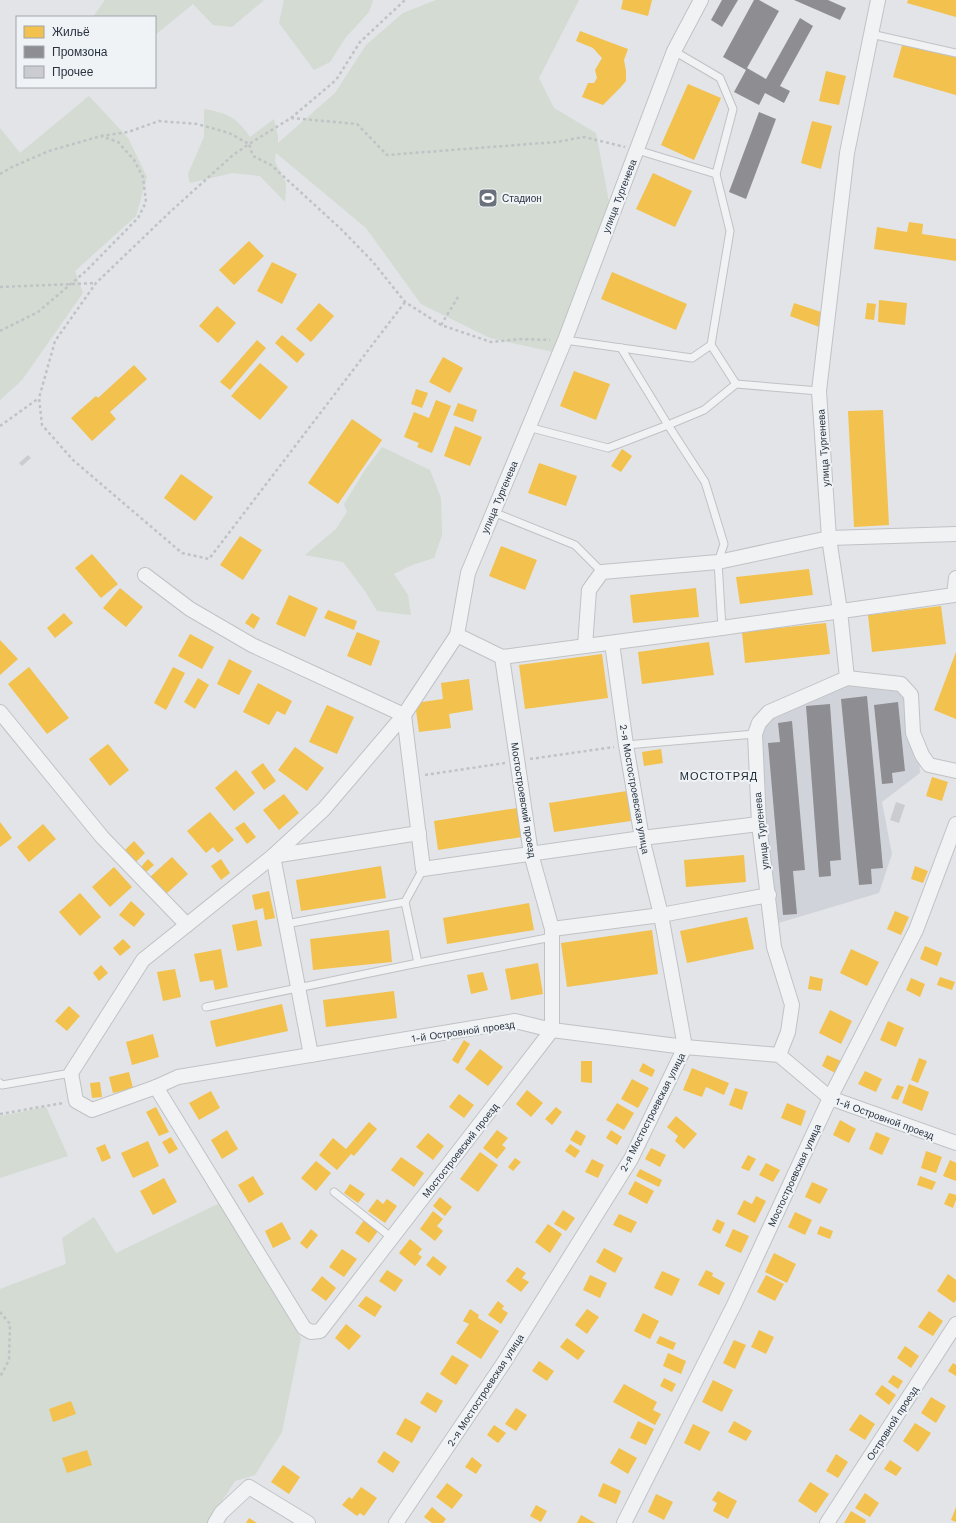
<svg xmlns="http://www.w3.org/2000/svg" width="956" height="1523" viewBox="0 0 956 1523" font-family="'Work Sans',sans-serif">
<rect width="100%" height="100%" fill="#e2e4e7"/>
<path fill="#d0d4da" d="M848,678L916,689L920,773L882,802L892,854L879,893L772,925L759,723Z"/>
<g fill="#d3dbd2">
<path d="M105,0H264L232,27L213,25L193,4L155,35V17H93Z"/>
<path d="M284,0H372L373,1L369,12L346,37L330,62L314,70L279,23Z"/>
<path d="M436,0H579L539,78L554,108L596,133L609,202L553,352L490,338L421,304L366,228L276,153L275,162L286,183L285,205V202L260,176L232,173L190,183L188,174L204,137V109C228,113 237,118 250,137L274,119L278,137V143L335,93L366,45L403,13Z"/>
<path d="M89,96L128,138L147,177L136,216L75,271L83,293L22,380L0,400V128L20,153Z"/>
<path d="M382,447L430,470L441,498L442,535L434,558L412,565L394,574L408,595L411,615L377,611L365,591L343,562L305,555L336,529L347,512L344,504L365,470Z"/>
<path d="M46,1107L68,1156L0,1178V1116Z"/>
<path d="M220,1203L301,1338L282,1432L255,1475L235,1481L208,1523H0V1289L66,1264L62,1238L94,1217L116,1253Z"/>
</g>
<g fill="#f2c14e">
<path d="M623,0H652L648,16L621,9Z"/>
<path d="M908,0H956V17L907,3Z"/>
<path d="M580,31L628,49L624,60L626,71V81L620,88L603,105L582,97L588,83H594L597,78L595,70L602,58L593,48L576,41Z"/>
<path d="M903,42L956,57V95L893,77Z"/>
<path d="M826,71L846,76L839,105L819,101Z"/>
<path d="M688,84L721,98L694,160L661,145Z"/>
<path d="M812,121L832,126L821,169L801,163Z"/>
<path d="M653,173L692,191L675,227L636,209Z"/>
<path d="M909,222L923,224L922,234L956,239V261L874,249L877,227L907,232Z"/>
<path d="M249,241L264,256L234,285L219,270Z"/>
<path d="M272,262L297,274L282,304L257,291Z"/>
<path d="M612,272L687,304L676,330L601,299Z"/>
<path d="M879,300L907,303L905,325L878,322Z"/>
<path d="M319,303L334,316L311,342L296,329Z"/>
<path d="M794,303L827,314L822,328L790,316Z"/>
<path d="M867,303L876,304L874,320L865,319Z"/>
<path d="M217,306L236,323L218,343L199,326Z"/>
<path d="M282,335L305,354L297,363L275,343Z"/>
<path d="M257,340L266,348L230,390L220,382Z"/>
<path d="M443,357L463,368L450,393L429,382Z"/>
<path d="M260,363L288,387L260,420L231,396Z"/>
<path d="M134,365L147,379L110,412L116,419L92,441L71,418L96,396L98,398Z"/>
<path d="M574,371L610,384L596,420L560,406Z"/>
<path d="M416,389L428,393L422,408L411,404Z"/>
<path d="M436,400L451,406L432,453L417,447L419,443L404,437L414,412L429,418Z"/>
<path d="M458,403L477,410L473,422L453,415Z"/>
<path d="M883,410L889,525L854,527L848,411Z"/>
<path d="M352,419L382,440L338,504L308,483Z"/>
<path d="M455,426L482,437L470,466L444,456Z"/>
<path d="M622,449L632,456L621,472L611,466Z"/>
<path d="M539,463L577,476L566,506L528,493Z"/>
<path d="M181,474L213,497L195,521L164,498Z"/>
<path d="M240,536L262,550L243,580L220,565Z"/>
<path d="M501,546L537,560L525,590L489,576Z"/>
<path d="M92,554L118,584L101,598L75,568Z"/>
<path d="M809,569L813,595L740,604L736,577Z"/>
<path d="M120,588L143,607L126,627L103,608Z"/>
<path d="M696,588L699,617L633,623L630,595Z"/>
<path d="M289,595L318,608L305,637L276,624Z"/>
<path d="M941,606L946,644L872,652L868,615Z"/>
<path d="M328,610L357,621L354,630L324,618Z"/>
<path d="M64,613L73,623L55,638L47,628Z"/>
<path d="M252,613L260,618L254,629L245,623Z"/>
<path d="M826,623L830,654L745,663L742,632Z"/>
<path d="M357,632L380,641L371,666L347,656Z"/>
<path d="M190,634L214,647L202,669L178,656Z"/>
<path d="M0,640L18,659L0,675Z"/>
<path d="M709,642L714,675L642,684L638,652Z"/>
<path d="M956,652V719L934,710Z"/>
<path d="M602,654L608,698L525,709L519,665Z"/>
<path d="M229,659L252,671L239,695L217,684Z"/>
<path d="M29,667L69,718L47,734L8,684Z"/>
<path d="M173,667L185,673L166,710L154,703Z"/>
<path d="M198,678L209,685L195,709L184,702Z"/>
<path d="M469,679L473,710L449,714L451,728L419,732L415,703L443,699L441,683Z"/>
<path d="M258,683L292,701L285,715L277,711L269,725L243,712Z"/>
<path d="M327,705L354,717L337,754L309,742Z"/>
<path d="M108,744L129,770L110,786L89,759Z"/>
<path d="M295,747L324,768L307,791L278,770Z"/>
<path d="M661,749L663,763L644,766L642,752Z"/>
<path d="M263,763L276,781L264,790L251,772Z"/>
<path d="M236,770L255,793L234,811L215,788Z"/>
<path d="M932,777L948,782L942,801L926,796Z"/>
<path d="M627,791L631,821L554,832L549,803Z"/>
<path d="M284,794L299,813L279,830L263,810Z"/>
<path d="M517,808L522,837L438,850L434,821Z"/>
<path d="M210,812L234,840L218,853L213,847L206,853L187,831Z"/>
<path d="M0,822L12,838L0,847Z"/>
<path d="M244,822L256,837L247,844L235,828Z"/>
<path d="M43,824L56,839L29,862L17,847Z"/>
<path d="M134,841L145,853L135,863L124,851Z"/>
<path d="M744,855L746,882L686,887L684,860Z"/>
<path d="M172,857L188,874L166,894L150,877Z"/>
<path d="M148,859L154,865L144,874L139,869Z"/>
<path d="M221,859L230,873L221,880L211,866Z"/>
<path d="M381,866L386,898L301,911L296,880Z"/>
<path d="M915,866L928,871L923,883L911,879Z"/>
<path d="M114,867L132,887L110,907L92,887Z"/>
<path d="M269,891L275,918L265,920L263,908L255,910L252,895Z"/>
<path d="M80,893L101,917L80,936L59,912Z"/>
<path d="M131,901L145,914L134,927L119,915Z"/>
<path d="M529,903L534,930L447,944L443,918Z"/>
<path d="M895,911L909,917L901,935L887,929Z"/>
<path d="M747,917L754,949L687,963L680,931Z"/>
<path d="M257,920L262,946L237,951L232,925Z"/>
<path d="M389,930L392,962L313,970L310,939Z"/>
<path d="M652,930L658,974L567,987L561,943Z"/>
<path d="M123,939L131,947L120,956L113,948Z"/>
<path d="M925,946L942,953L937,966L920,959Z"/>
<path d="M221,949L228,987L215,990L213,980L200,982L194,954Z"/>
<path d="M851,949L879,962L867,986L840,973Z"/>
<path d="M538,963L543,994L511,1000L505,969Z"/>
<path d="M101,965L108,973L99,981L93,973Z"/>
<path d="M175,969L181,997L163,1001L157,972Z"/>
<path d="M483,972L488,990L471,994L467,975Z"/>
<path d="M810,976L823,979L821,991L808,989Z"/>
<path d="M940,977L955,982L952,990L937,985Z"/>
<path d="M911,978L925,984L920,997L906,990Z"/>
<path d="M394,991L397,1018L326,1027L323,1000Z"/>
<path d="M282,1004L288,1031L216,1047L210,1021Z"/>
<path d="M69,1006L80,1016L67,1031L55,1021Z"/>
<path d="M830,1010L852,1021L841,1044L819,1033Z"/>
<path d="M888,1021L904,1028L896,1047L880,1040Z"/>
<path d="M153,1034L159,1057L132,1065L126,1042Z"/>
<path d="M464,1040L470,1044L458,1064L452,1060Z"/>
<path d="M480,1049L503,1067L488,1086L465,1069Z"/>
<path d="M827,1055L841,1061L835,1073L822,1066Z"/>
<path d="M919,1058L927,1061L918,1083L911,1080Z"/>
<path d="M581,1061H592V1083L581,1082Z"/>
<path d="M643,1063L655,1070L652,1077L639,1071Z"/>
<path d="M692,1068L729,1083L724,1095L706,1087L702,1097L683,1090Z"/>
<path d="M865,1071L882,1079L876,1092L858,1084Z"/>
<path d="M129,1072L133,1088L113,1093L109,1077Z"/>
<path d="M632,1079L649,1088L638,1108L621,1099Z"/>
<path d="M100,1082L102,1097L92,1098L90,1083Z"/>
<path d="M909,1084L929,1092L922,1111L902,1103Z"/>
<path d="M897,1085L904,1087L898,1100L891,1098Z"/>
<path d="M735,1088L748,1092L742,1110L729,1105Z"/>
<path d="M527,1090L543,1103L531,1117L516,1104Z"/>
<path d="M211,1091L220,1108L199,1120L189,1103Z"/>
<path d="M459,1094L474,1105L464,1118L449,1107Z"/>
<path d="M617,1103L634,1113L624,1130L606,1120Z"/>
<path d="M787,1103L806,1111L801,1126L781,1118Z"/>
<path d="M156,1107L169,1132L159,1136L146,1112Z"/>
<path d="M556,1107L562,1112L552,1125L545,1119Z"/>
<path d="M676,1116L697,1134L684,1149L675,1141L678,1136L667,1127Z"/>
<path d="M840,1120L856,1129L849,1143L833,1135Z"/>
<path d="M369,1122L377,1129L354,1156L351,1154L337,1170L319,1155L333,1138L346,1149Z"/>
<path d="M227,1130L238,1149L222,1159L211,1140Z"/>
<path d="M497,1130L508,1138L502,1145L506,1148L497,1159L483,1148Z"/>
<path d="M576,1130L586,1136L581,1146L570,1140Z"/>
<path d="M611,1130L622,1137L617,1145L606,1138Z"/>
<path d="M876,1132L890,1138L882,1155L869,1149Z"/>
<path d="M428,1133L444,1146L433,1160L416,1147Z"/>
<path d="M171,1137L178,1149L169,1154L162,1142Z"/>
<path d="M148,1141L159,1166L133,1178L121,1153Z"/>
<path d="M105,1144L111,1158L102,1162L96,1148Z"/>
<path d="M570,1144L580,1151L575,1158L565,1151Z"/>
<path d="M651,1148L666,1155L660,1167L645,1159Z"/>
<path d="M926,1151L942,1157L936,1173L921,1168Z"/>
<path d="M480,1152L498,1165L478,1192L460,1179Z"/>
<path d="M748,1155L756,1159L749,1171L741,1168Z"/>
<path d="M401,1157L424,1173L414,1187L391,1170Z"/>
<path d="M515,1158L521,1162L513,1171L508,1167Z"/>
<path d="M592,1159L604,1165L598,1178L585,1172Z"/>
<path d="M950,1160L956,1163V1181L943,1176Z"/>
<path d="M316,1161L331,1173L316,1191L301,1178Z"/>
<path d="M766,1163L780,1170L773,1182L759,1175Z"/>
<path d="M640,1169L662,1180L659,1187L636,1176Z"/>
<path d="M253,1176L264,1194L249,1203L238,1185Z"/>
<path d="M920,1176L936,1182L932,1190L917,1185Z"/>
<path d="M164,1178L177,1202L153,1215L140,1191Z"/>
<path d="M635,1181L654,1191L647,1204L628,1194Z"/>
<path d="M812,1182L828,1189L820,1204L805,1197Z"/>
<path d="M350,1184L365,1194L358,1203L344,1193Z"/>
<path d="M949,1193L956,1195V1200L953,1208L944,1204Z"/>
<path d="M756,1196L766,1201L755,1223L737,1214L744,1200L752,1204Z"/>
<path d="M440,1197L452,1207L445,1216L433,1206Z"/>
<path d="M377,1199L383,1204L387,1199L397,1206L385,1223L368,1211Z"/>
<path d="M563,1210L575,1218L566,1231L554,1224Z"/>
<path d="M433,1211L443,1219L437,1226L443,1231L435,1241L420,1229Z"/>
<path d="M795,1212L812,1220L805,1235L788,1227Z"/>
<path d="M619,1214L637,1222L631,1233L613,1225Z"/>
<path d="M717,1219L725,1223L720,1234L712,1230Z"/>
<path d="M364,1220L378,1231L369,1243L355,1233Z"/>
<path d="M282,1222L291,1239L273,1248L265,1231Z"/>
<path d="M548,1224L562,1234L550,1253L535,1242Z"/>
<path d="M820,1226L833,1231L830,1239L817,1234Z"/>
<path d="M311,1229L318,1235L307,1249L300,1243Z"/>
<path d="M733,1229L749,1236L741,1253L725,1246Z"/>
<path d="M410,1239L422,1249L418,1254L422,1257L415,1266L399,1253Z"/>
<path d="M604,1248L623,1258L615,1273L596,1262Z"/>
<path d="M342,1249L357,1259L344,1277L329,1267Z"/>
<path d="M774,1253L796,1264L787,1283L765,1272Z"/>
<path d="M433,1256L447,1267L440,1276L426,1265Z"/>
<path d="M517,1267L526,1273L522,1278L529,1282L521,1292L506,1281Z"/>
<path d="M387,1270L403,1280L395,1292L379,1281Z"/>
<path d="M706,1270L713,1273L712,1276L725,1283L719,1295L698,1285Z"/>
<path d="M662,1271L680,1279L672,1296L654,1288Z"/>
<path d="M948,1274L956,1280V1300L954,1303L937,1291Z"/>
<path d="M590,1275L607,1283L600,1298L583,1290Z"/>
<path d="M766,1275L784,1284L775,1301L757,1292Z"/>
<path d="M322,1276L336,1288L326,1301L311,1290Z"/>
<path d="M366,1296L382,1306L375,1317L358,1306Z"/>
<path d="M498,1301L504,1306L502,1309L508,1313L501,1324L488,1315Z"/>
<path d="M470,1309L479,1315L478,1318L499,1331L481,1359L456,1343L469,1324L463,1321Z"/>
<path d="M587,1309L599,1317L587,1334L575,1325Z"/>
<path d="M929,1311L943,1321L933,1336L918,1327Z"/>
<path d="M643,1313L659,1321L650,1339L634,1331Z"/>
<path d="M346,1324L361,1336L349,1350L335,1338Z"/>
<path d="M759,1330L774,1337L766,1354L751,1347Z"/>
<path d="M660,1336L676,1343L673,1350L656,1343Z"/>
<path d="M567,1338L585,1351L578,1360L560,1347Z"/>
<path d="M734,1340L746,1345L735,1369L723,1363Z"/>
<path d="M905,1346L919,1356L911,1368L897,1358Z"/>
<path d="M668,1353L686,1361L681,1374L663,1366Z"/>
<path d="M452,1355L469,1365L456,1385L440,1374Z"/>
<path d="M539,1361L554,1371L547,1381L532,1371Z"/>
<path d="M953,1363L956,1365V1376L948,1371Z"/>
<path d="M893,1375L903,1381L898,1389L888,1382Z"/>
<path d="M664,1378L676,1384L672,1392L660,1386Z"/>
<path d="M713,1380L733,1390L722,1412L702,1402Z"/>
<path d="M624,1384L657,1402L653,1410L661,1414L655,1425L613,1402Z"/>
<path d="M882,1385L896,1395L889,1405L875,1394Z"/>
<path d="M427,1392L443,1401L436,1413L420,1403Z"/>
<path d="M931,1397L946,1406L936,1423L921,1413Z"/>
<path d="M71,1401L76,1414L53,1422L49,1409Z"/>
<path d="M516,1408L527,1415L516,1431L505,1424Z"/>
<path d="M860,1414L875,1424L865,1440L849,1430Z"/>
<path d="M405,1418L421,1427L412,1443L396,1434Z"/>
<path d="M638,1421L654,1429L646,1445L630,1438Z"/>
<path d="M734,1421L752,1431L746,1441L728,1432Z"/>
<path d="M915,1423L931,1433L918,1452L903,1441Z"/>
<path d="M693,1424L710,1432L700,1451L684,1443Z"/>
<path d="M494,1425L506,1433L498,1443L487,1435Z"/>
<path d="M619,1448L637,1458L628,1474L610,1463Z"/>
<path d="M87,1450L92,1465L67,1473L62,1458Z"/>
<path d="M384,1451L400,1462L393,1473L377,1462Z"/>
<path d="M836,1454L848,1462L838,1478L826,1471Z"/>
<path d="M472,1457L482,1465L476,1474L465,1467Z"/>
<path d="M890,1460L902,1468L896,1476L884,1469Z"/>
<path d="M283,1465L300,1477L289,1494L271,1482Z"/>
<path d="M810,1482L829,1494L816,1513L798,1501Z"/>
<path d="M447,1483L463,1495L452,1509L436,1497Z"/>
<path d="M603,1483L621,1491L616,1504L598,1496Z"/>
<path d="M361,1487L377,1498L364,1516L360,1513L357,1516L342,1505L349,1497L352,1499Z"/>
<path d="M718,1491L737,1501L728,1519L713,1511L717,1503L712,1500Z"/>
<path d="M865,1493L879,1503L870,1517L855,1508Z"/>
<path d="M656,1494L673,1502L664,1520L648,1512Z"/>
<path d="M536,1505L547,1511L541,1522L530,1516Z"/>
<path d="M432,1507L446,1519L443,1523H432L424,1517Z"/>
<path d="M956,1507V1522L951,1520Z"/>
<path d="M851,1511L866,1520L865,1523H844Z"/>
<path d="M581,1515L595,1523H577Z"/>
<path d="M249,1518L257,1523H246Z"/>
</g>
<g fill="#8d8d92">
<path d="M722,0H738L722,27L711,20Z"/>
<path d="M754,0H759L779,11L747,68L766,79L800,18L813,26L780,86L790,91L784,103L765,93L759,105L734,92L746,70L723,57Z"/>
<path d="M794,0H828L846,8L840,20Z"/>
<path d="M759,112L776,119L746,199L729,192Z"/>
<path d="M867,696L883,868L871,869L872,884L859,885L841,699Z"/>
<path d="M898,702L905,771L892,773L893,783L882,784L874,705Z"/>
<path d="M830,704L841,860L830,861L831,876L819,877L806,706Z"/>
<path d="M792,721L805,870L793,871L797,914L783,915L768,743L780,742L778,723Z"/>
</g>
<g fill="#cacccf">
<path d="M28,455L31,458L22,466L19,463Z"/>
<path d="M896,802L905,805L899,823L890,820Z"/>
</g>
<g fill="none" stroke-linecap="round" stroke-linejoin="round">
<g stroke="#c0c2c5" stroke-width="9">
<g id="service">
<path d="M871,34L956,53"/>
<path d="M674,51L720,78L733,109L716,174"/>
<path d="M637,150L716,174L730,231L711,345L736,384L819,391"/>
<path d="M565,340L692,358L711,345"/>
<path d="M621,348L668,425L704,410L736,384"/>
<path d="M528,427L608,448L668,425L705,482L724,544L718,562L722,628"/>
<path d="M493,512L575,545L602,572"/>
<path d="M626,745L755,734"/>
<path d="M286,924L405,902L423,869"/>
<path d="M418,963L552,937"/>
<path d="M206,1007L418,963L405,902"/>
<path d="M0,1083L2,1085L71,1073"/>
<path d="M334,1192L392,1238"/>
</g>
</g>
<g stroke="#c0c2c5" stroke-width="16">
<g id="minor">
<path d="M701,0L674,51L565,340L468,573L457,635L502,657L722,628L954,595L956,578"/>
<path d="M145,575L190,609L252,645L404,715L423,869L642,838L759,824"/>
<path d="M457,635L404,715L324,809L273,856L143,960L71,1073L76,1101L92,1110L156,1087L178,1077L515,1021L552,1030L685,1047L779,1055L830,1098L956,1143"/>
<path d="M585,646L589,590L602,572L718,562L829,538L956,534"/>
<path d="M847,678L901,684L911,695L913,733L922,755L929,765L956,771"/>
<path d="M0,712L102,837L187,925"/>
<path d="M552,929L661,915L769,895"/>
<path d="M311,1055L273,856L419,833"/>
<path d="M779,1055L788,1032L792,1005L774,947L759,824L755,734L759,723L769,712L847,678L840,611L829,538L819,391L847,153L878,0"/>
<path d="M156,1087L304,1328L311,1332L320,1331L552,1030V929L531,854L502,657"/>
<path d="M215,1523L221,1513L249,1487L308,1523"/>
<path d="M396,1523L503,1364L631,1159L685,1047L661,915L642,838L626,745L612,643"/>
<path d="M624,1523L734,1305L830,1098L916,930L956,824"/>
<path d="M827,1523L956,1324"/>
</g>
</g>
<g stroke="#c0c3c6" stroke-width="2.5" stroke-dasharray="3 3" stroke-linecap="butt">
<path d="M291,118L357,124L387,155L556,142L584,137L625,147"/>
<path d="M0,174L12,167L49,151L101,136L128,132L159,121L197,124L229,133L249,144L291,118L336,80L360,42L405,0"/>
<path d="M0,287L96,283"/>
<path d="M405,302L209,559L182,553L73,460L42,425L39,398L55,341L96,283L170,212L233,155L249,144L253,156L271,165L341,229L373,262L405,302L441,325L491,342L521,339L550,340"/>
<path d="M441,325L458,297"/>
<path d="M0,331L38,312L86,271L138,218L146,202L143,177L134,160L118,142L101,136"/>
<path d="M0,426L39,398"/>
<path d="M530,759L614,747"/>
<path d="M425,775L505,763"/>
<path d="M0,1114L63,1103"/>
<path d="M0,1312L10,1324L9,1360L0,1377"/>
</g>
<use href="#service" stroke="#f1f2f4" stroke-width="7"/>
<use href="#minor" stroke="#f1f2f4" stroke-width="14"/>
</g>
<defs>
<g id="stadium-square" transform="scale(1)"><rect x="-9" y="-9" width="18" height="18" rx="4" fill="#6a717a" stroke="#f0f3f6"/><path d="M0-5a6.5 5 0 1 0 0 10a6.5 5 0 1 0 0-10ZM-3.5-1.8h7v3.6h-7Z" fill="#fff"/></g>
</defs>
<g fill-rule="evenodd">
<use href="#stadium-square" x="488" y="198"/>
</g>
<g text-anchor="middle" stroke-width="4" stroke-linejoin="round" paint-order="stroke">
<g font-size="10" fill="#293340" stroke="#f0f3f6">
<text transform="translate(619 196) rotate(-69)" y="4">улица Тургенева</text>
<text transform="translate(823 448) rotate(-94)" y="4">улица Тургенева</text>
<text transform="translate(499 497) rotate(-67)" y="4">улица Тургенева</text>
<text transform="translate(635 789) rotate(80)" y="4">2-я Мостостроевская улица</text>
<text transform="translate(524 800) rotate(81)" y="4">Мостостроевский проезд</text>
<text transform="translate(761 831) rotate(-96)" y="4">улица Тургенева</text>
<text transform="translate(463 1031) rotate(-8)" y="4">1-й Островной проезд</text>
<text transform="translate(652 1112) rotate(-63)" y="4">2-я Мостостроевская улица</text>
<text transform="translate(885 1118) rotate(20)" y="4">1-й Островной проезд</text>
<text transform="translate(460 1150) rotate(-52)" y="4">Мостостроевский проезд</text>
<text transform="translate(794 1175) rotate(-65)" y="4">Мостостроевская улица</text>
<text transform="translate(485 1390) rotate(-57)" y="4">2-я Мостостроевская улица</text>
<text transform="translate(892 1423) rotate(-57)" y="4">Островной проезд</text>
</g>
<g font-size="10" fill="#293340" stroke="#f0f3f6" text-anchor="start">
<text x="502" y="202">Стадион</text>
</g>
<g font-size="11" letter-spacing="1" fill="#1b2431" stroke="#f0f3f6">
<text x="719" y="780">МОСТОТРЯД</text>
</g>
</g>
<rect x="16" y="16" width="140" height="72" fill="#f0f3f6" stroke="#a0a6ad"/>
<rect x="24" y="26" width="20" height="12" fill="#f2c14e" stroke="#a0a6ad"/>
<text x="52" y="36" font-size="12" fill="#293340">Жильё</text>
<rect x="24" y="46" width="20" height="12" fill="#8d8d92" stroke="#a0a6ad"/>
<text x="52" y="56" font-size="12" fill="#293340">Промзона</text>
<rect x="24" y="66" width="20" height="12" fill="#cacccf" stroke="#a0a6ad"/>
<text x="52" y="76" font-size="12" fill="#293340">Прочее</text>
</svg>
